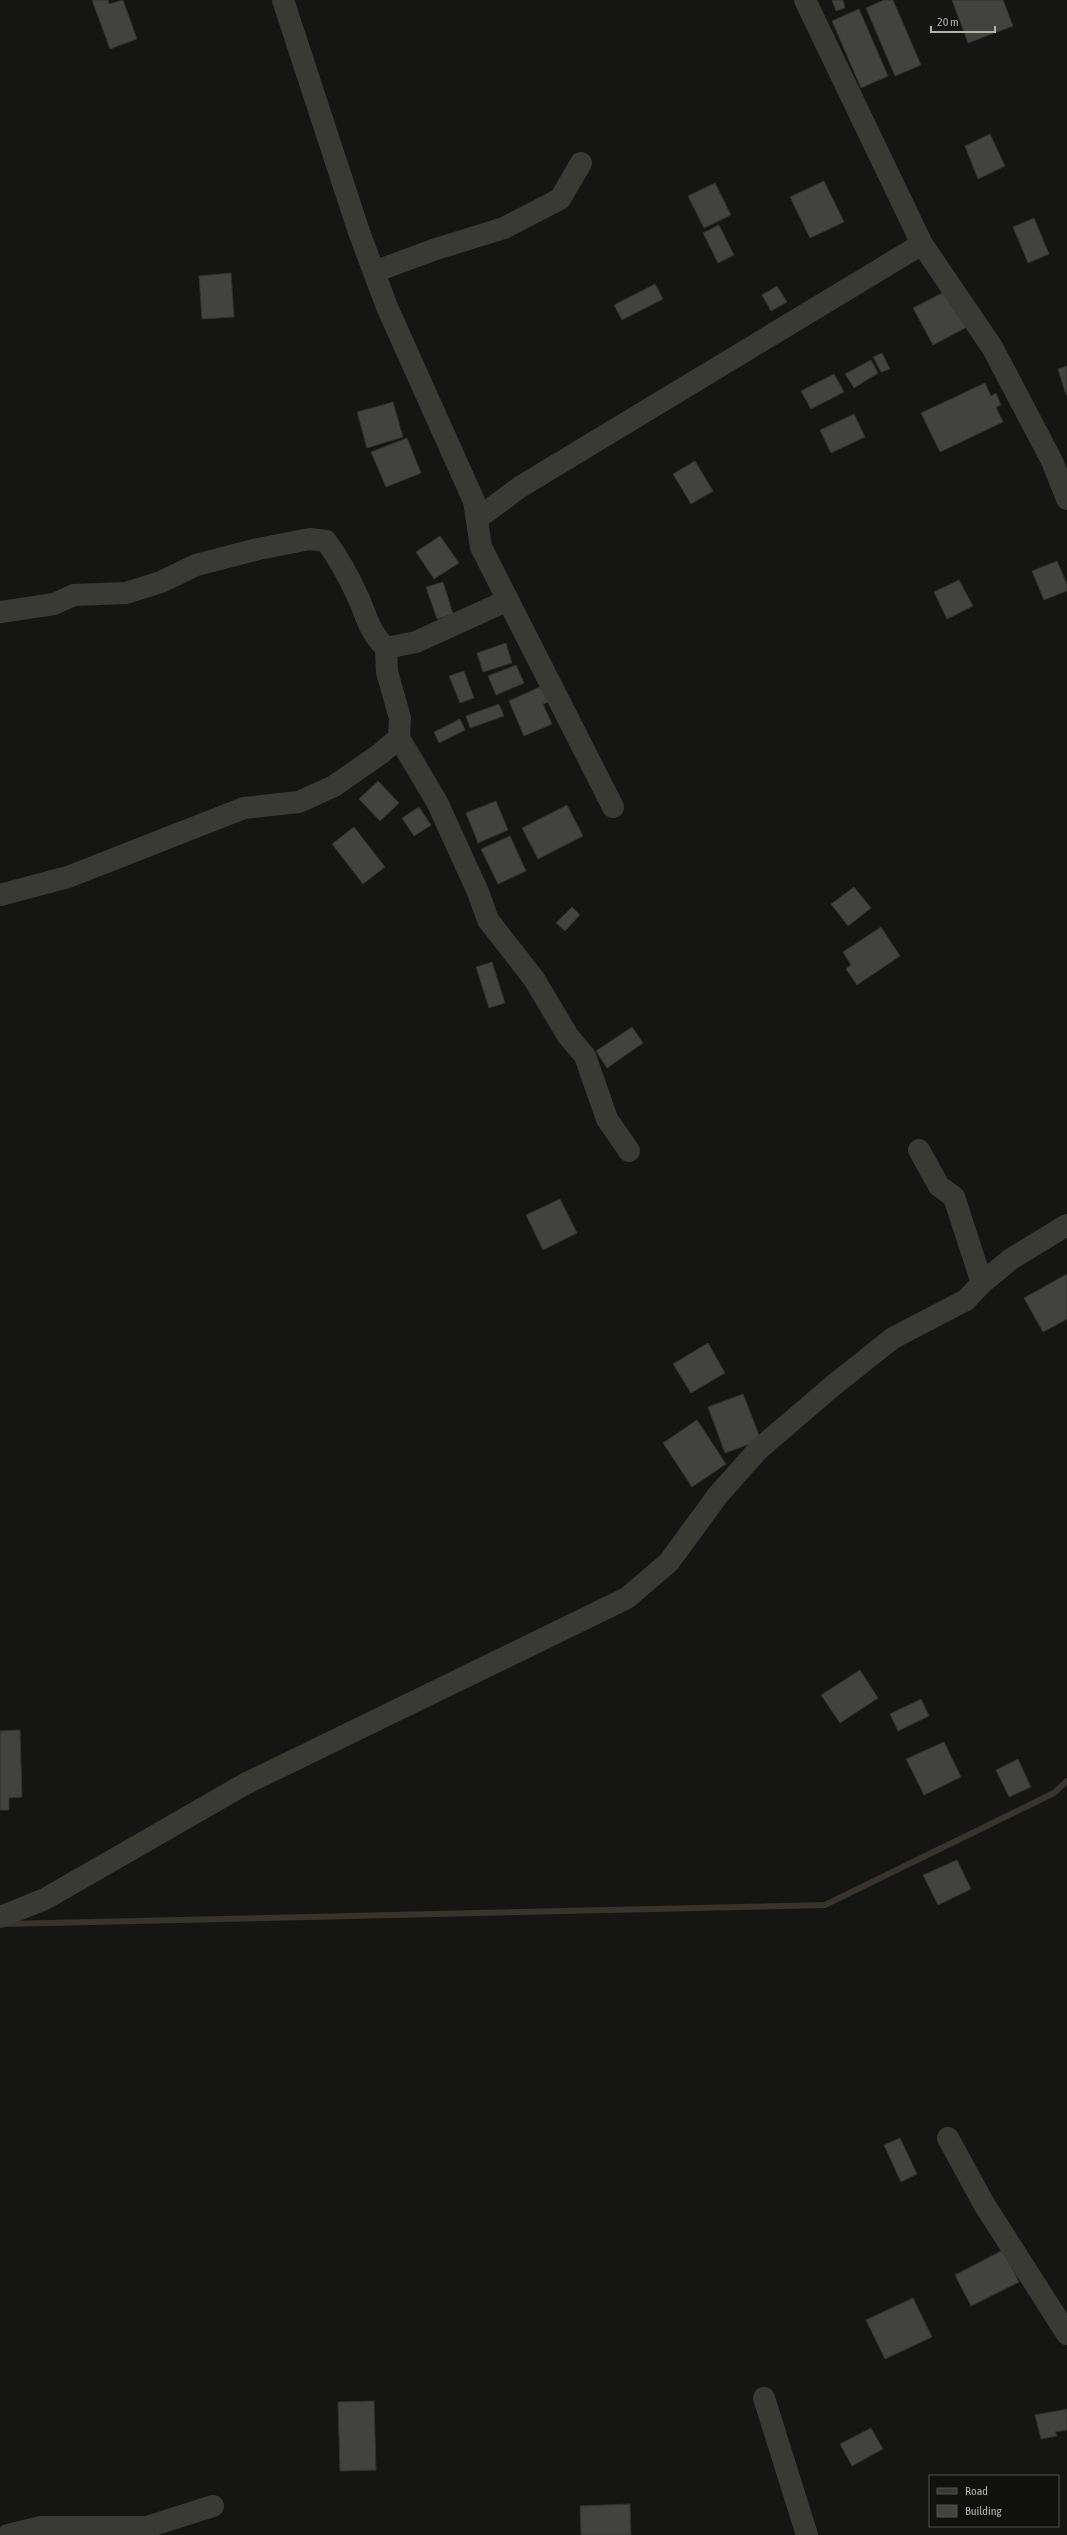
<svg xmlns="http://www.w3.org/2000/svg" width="1067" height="2535" viewBox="0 0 1067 2535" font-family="'Asap Condensed',sans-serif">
<rect width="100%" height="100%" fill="#151614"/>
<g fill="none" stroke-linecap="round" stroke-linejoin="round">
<path stroke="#38332b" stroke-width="6" d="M5,1924L825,1905L1054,1793L1067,1781"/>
</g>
<g fill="#42423e" stroke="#31312e">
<path d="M92,0H108L109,4L123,0L137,39L110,49Z"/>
<path d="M832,0H843L845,8L836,11Z"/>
<path d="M884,0H893L921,65L895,76L866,8Z"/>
<path d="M952,0H1003L1013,26L968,43Z"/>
<path d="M859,9L888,76L861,88L832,21Z"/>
<path d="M990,134L1005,166L978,179L965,146Z"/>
<path d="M824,181L844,222L810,238L790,197Z"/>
<path d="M715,183L731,215L704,228L688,196Z"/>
<path d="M1034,218L1049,254L1028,263L1013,227Z"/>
<path d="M719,225L734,255L718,263L703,233Z"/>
<path d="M231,273L234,317L202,319L199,276Z"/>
<path d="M655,284L663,299L622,320L614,305Z"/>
<path d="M777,286L787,302L771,311L762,295Z"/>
<path d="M948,290L967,327L933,345L913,308Z"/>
<path d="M882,353L890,369L881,372L873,357Z"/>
<path d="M871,360L878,373L854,388L845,374Z"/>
<path d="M1067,366V395H1066L1058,369Z"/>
<path d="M834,374L844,392L811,409L801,391Z"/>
<path d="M985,383L991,396L996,393L1001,405L996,407L1003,422L940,452L921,413Z"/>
<path d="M393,402L403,437L367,448L357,412Z"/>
<path d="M854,414L865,437L831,453L820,430Z"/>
<path d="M407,438L421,473L386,487L371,452Z"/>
<path d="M695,461L713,491L691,504L673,474Z"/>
<path d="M440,536L459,563L434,579L416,552Z"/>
<path d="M1057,561L1067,584V591L1044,600L1032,571Z"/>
<path d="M959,580L973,606L947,619L934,592Z"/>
<path d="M443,582L453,614L437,619L426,587Z"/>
<path d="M506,643L512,663L483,672L477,653Z"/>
<path d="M516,665L524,683L496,695L488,676Z"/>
<path d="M464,671L474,698L460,703L449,676Z"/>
<path d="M542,686L549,702L543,704L552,724L524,736L509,701Z"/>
<path d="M499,704L504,716L470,728L466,716Z"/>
<path d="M460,719L465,730L439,743L434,732Z"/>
<path d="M378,781L399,803L380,821L359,799Z"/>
<path d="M496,801L508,830L478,843L466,813Z"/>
<path d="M567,805L583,836L538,859L522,828Z"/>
<path d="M419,807L431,825L414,836L402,818Z"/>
<path d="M354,827L385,867L363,884L332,844Z"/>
<path d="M510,836L526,871L498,884L481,849Z"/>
<path d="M854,887L871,908L848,926L831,904Z"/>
<path d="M572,907L580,915L565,931L556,923Z"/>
<path d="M881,927L900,956L857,985L846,969L851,965L843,952Z"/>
<path d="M492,962L505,1003L489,1008L476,967Z"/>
<path d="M632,1027L643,1043L607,1068L596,1051Z"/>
<path d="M560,1199L577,1233L543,1250L526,1215Z"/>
<path d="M1067,1274V1319L1043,1332L1024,1298Z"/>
<path d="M708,1343L725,1373L691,1393L673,1364Z"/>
<path d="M743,1394L761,1440L725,1453L708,1407Z"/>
<path d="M697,1420L726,1464L692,1487L663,1443Z"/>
<path d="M860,1670L878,1698L840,1723L821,1695Z"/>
<path d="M921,1699L929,1716L898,1731L890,1714Z"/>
<path d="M20,1730L22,1797L9,1798V1810H0V1731Z"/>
<path d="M944,1742L961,1777L924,1795L906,1759Z"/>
<path d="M1018,1759L1031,1787L1009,1797L996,1770Z"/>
<path d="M957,1860L971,1889L938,1905L923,1875Z"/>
<path d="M900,2138L917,2174L901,2182L884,2145Z"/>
<path d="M1003,2250L1019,2282L971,2306L955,2275Z"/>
<path d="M913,2298L932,2337L885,2359L866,2320Z"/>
<path d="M374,2401L376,2470L340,2471L338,2402Z"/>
<path d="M1067,2409V2430L1055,2432L1057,2436L1041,2439L1035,2415Z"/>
<path d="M871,2428L883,2449L852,2466L840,2444Z"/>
<path d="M630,2504L631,2535H581L580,2506Z"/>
</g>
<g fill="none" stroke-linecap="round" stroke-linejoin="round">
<g stroke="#3a3a35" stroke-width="22">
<path d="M283,0L359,232L387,307L474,501L481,547L613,807"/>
<path d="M922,244L992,347L1052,461L1067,499"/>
<path d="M374,272L433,250L504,228L560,199L581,163"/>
<path d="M477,519L520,487L922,244L805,0"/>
<path d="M0,612L54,604L74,595L126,593L161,582L196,565L258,549L310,539L326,541C339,559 349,577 358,597C368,619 368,630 386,648L416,642L508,600"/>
<path d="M399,738L437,802L478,892L488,920L534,979L568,1036L585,1056L607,1119L629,1151"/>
<path d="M0,895L68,877L244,808L299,802L334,786L380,754L399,738L400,718L387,672L386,648"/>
<path d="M919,1150L939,1186L954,1197L982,1283"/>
<path d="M0,1917L45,1899L245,1784L627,1598L669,1562L718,1495L758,1450L835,1384L893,1338L966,1300L982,1283L1011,1259L1067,1225"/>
<path d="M948,2138L984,2204L1067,2334"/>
<path d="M764,2398L807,2535"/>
<path d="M8,2535L41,2527H147L213,2506"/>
</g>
</g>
<rect x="929" y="2475" width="130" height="52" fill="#10100f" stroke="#52514b"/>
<rect x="937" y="2488" width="20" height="6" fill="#3a3a35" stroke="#52514b"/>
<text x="965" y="2495" font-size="12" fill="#b5b3a6">Road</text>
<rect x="937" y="2505" width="20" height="12" fill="#42423e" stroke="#52514b"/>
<text x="965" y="2515" font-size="12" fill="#b5b3a6">Building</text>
<path d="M931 26v6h64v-6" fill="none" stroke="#b5b3a6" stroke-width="2"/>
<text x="937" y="26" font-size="12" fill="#b5b3a6" stroke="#10100f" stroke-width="3" paint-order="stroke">20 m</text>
</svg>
